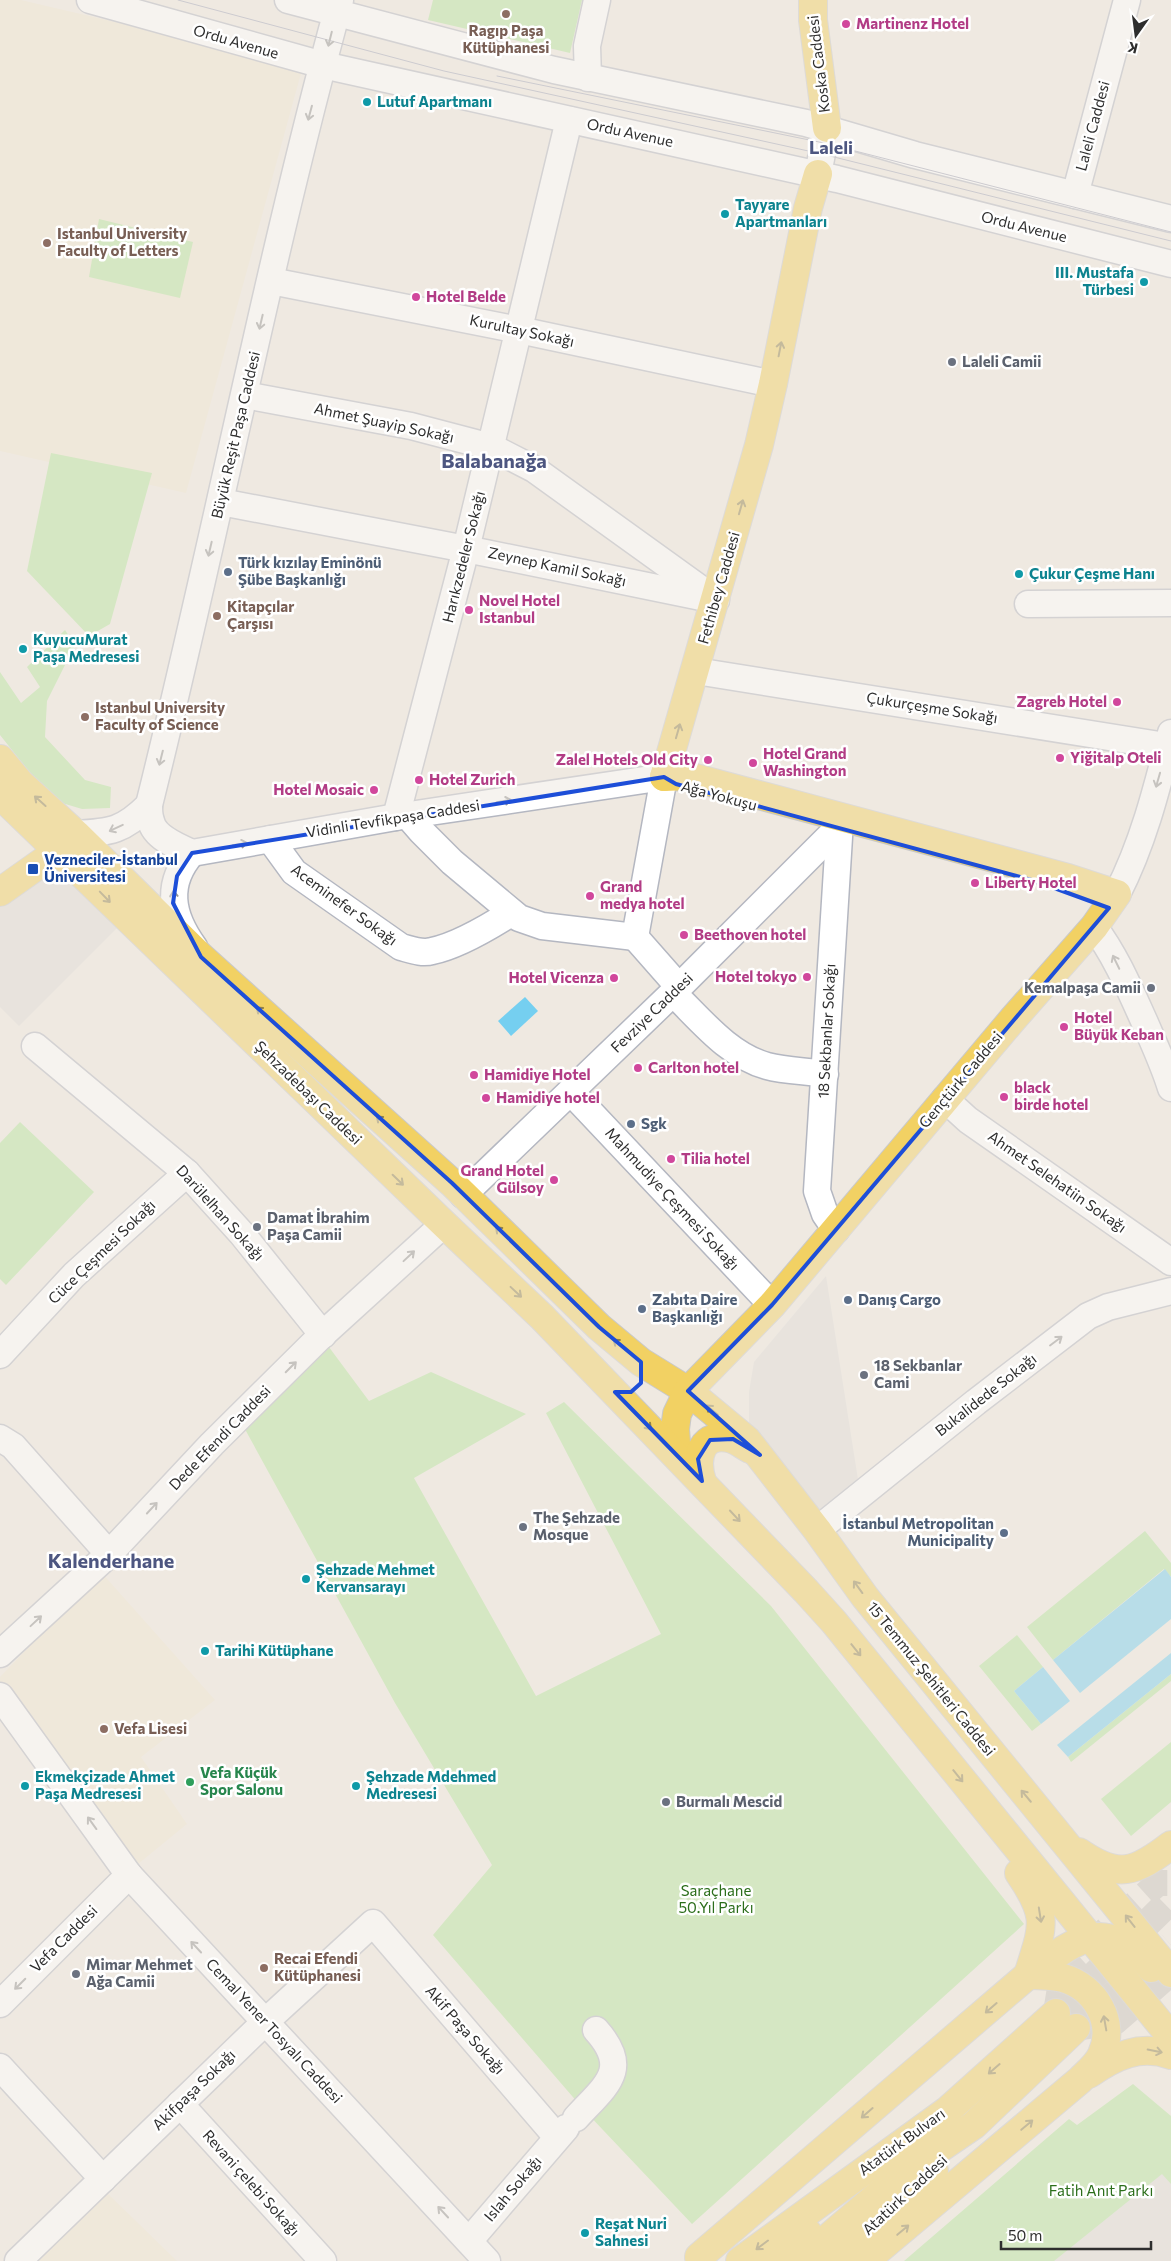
<svg xmlns="http://www.w3.org/2000/svg" width="1171" height="2261" viewBox="0 0 1171 2261" font-family="Commissioner,sans-serif">
<rect width="100%" height="100%" fill="#efe9e1"/>
<g fill="#f0e6d1">
<path d="M0,0H21L303,66L186,493L0,451Z"/>
<path d="M101,1572L215,1700L141,1757L187,1824L132,1869L0,1687V1677Z"/>
<path d="M100,2186L177,2261H24Z"/>
</g>
<g fill="#b6e59e">
<path d="M433,0H582L570,53L428,20Z"/>
<path d="M99,219L193,242L180,298L89,277Z"/>
<path d="M51,453L152,473L110,624L89,636L27,571Z"/>
<path d="M65,630L75,645L47,701L45,737L85,780L111,787L110,808L82,809L52,800L0,735V672L21,703L40,687L27,667Z"/>
<path d="M20,1122L94,1192L6,1285L0,1279V1143Z"/>
<path d="M323,1339L369,1401L431,1372L526,1414L414,1478L536,1696L661,1634L546,1413L564,1402L771,1606L1024,1924L692,2224L585,2111L433,1935L492,1865L395,1703L241,1422Z"/>
<path d="M1145,1531L1171,1563V1577L1164,1569L1053,1660L1027,1627Z"/>
<path d="M1017,1635L1043,1667L1014,1691L1041,1724L1032,1731L979,1666Z"/>
<path d="M1171,1674V1681L1071,1762L1068,1757Z"/>
<path d="M1171,1742V1802L1131,1836L1101,1799Z"/>
<path d="M1133,2084L1171,2116V2261H904L1069,2119L1077,2125Z"/>
</g>
<g fill="#dfdcd8">
<path d="M51,863L125,920L19,1026L0,1007V898Z"/>
<path d="M826,1276L859,1486L822,1515L760,1445L749,1423V1392L754,1362Z"/>
<path d="M1162,2174L1171,2184V2261H1054Z"/>
</g>
<g fill="#75cff0">
<path d="M525,997L538,1011L511,1036L498,1021Z"/>
<path d="M1165,1569L1171,1577V1619L1080,1693L1053,1660Z"/>
<path d="M1171,1653V1674L1068,1757L1057,1745Z"/>
<path d="M1043,1667L1070,1701L1041,1724L1014,1691Z"/>
</g>
<g fill="none" stroke-linecap="round" stroke-linejoin="round">
<g stroke="#c8c4bd" stroke-width="26" stroke-dasharray="26 13" stroke-linecap="butt">
<path d="M1056,2013L1063,1969L1158,1883H1171"/>
<path d="M1076,2028L1115,2022L1171,1973"/>
</g>
<g stroke="#c8c4bd" stroke-width="28" stroke-dasharray="28 14" stroke-linecap="butt">
<path d="M1056,2013L1171,1900"/>
<path d="M1076,2028L1171,1945"/>
</g>
<g stroke="#b4b7c1" stroke-width="29">
<g id="minor">
<path d="M90,0L323,65L837,179L1171,264"/>
<path d="M288,0L554,70L806,123L915,155L1171,219"/>
<path d="M340,0C267,266 216,537 149,805C149,810 149,816 151,821C154,837 178,847 192,853L396,817L664,777L635,937L679,987"/>
<path d="M588,78L587,46L597,0"/>
<path d="M818,174L827,128"/>
<path d="M1075,195L1127,0"/>
<path d="M271,281L519,330L773,384"/>
<path d="M245,395L411,426L491,447L534,469L716,600"/>
<path d="M221,502L466,549L706,598"/>
<path d="M1028,604L1171,603"/>
<path d="M696,671L1171,747"/>
<path d="M408,816L421,831L452,862L519,918L542,926L635,937"/>
<path d="M396,817L466,549L569,120"/>
<path d="M76,834C111,832 123,831 149,805"/>
<path d="M270,839L294,872L401,947C412,950 422,954 432,951C457,946 489,927 511,913"/>
<path d="M192,853C165,884 171,915 194,947"/>
<path d="M1117,894C1143,844 1157,788 1171,733"/>
<path d="M1094,927C1116,956 1130,990 1145,1023C1154,1044 1164,1065 1171,1088"/>
<path d="M673,993C701,1020 728,1055 767,1066C785,1071 807,1071 825,1074"/>
<path d="M35,1046L187,1173L242,1234L323,1335"/>
<path d="M571,1092L772,1305"/>
<path d="M945,1099L968,1120L1171,1262"/>
<path d="M463,1195L679,987L838,828"/>
<path d="M836,1230L825,1214L817,1191L840,821"/>
<path d="M0,1355L74,1275L187,1173"/>
<path d="M0,1438L13,1446L109,1554"/>
<path d="M817,1530L976,1402L1088,1316L1108,1307L1171,1291"/>
<path d="M0,1654L109,1554L212,1444L321,1336L444,1224"/>
<path d="M0,1696L129,1875L487,2261"/>
<path d="M0,2004L129,1875"/>
<path d="M0,2067L103,2179"/>
<path d="M180,2104L323,2261"/>
<path d="M576,2118C605,2086 632,2070 596,2030"/>
<path d="M469,2241L566,2128"/>
<path d="M18,2261L265,2022L373,1923L557,2137"/>
</g>
</g>
<g stroke="#c9c9c9" stroke-width="30">
<g id="major">
<path d="M813,0V20L827,128"/>
<path d="M0,759L20,783L76,834L201,957L452,1183L599,1327L641,1362L688,1391L747,1440L817,1530L865,1597L1171,1973"/>
<path d="M664,777L688,776L1068,878L1117,894L1094,927L1013,1019L772,1305L688,1391L677,1414L675,1429L677,1456"/>
<path d="M664,777L759,445L773,384L808,208L818,174"/>
<path d="M0,795L444,1224L542,1317L806,1591L834,1622L1171,2037"/>
<path d="M0,892L58,851"/>
<path d="M702,1481C694,1457 702,1430 732,1439C738,1441 744,1446 750,1449"/>
<path d="M1079,1852C1118,1879 1135,1873 1171,1845"/>
<path d="M1019,1873C1050,1918 1043,1926 1028,1975"/>
<path d="M1089,2074C1115,2056 1140,2044 1171,2055"/>
<path d="M699,2257L1028,1975C1076,1940 1103,1914 1151,1968"/>
<path d="M740,2261L948,2110L1056,2013"/>
<path d="M773,2261L808,2233"/>
<path d="M801,2261L905,2172L974,2125L1076,2028"/>
<path d="M833,2261L934,2171"/>
<path d="M865,2261L1080,2080C1088,2072 1098,2064 1102,2054C1116,2022 1095,1987 1063,1978C1051,1975 1040,1975 1028,1975"/>
</g>
</g>
<use href="#minor" stroke="#fff" stroke-width="26"/>
<use href="#major" stroke="#f2d163" stroke-width="28"/>
<g stroke="#a3a6b8" stroke-width="1">
<path d="M178,0L444,71L822,154L1171,241"/>
<path d="M497,76L824,143L1171,232"/>
</g>
</g>
<defs><path id="oneway-shaft" d="M-6 0H5M1.5-3L5.5 0L1.5 3" fill="none" stroke-width="1.6" stroke-linecap="round" stroke-linejoin="round" transform="scale(1.25)"/></defs>
<g stroke="#969696">
<use href="#oneway-shaft" transform="translate(330 39) rotate(104)"/>
<use href="#oneway-shaft" transform="translate(310 113) rotate(105)"/>
<use href="#oneway-shaft" transform="translate(261 322) rotate(103)"/>
<use href="#oneway-shaft" transform="translate(210 549) rotate(103)"/>
<use href="#oneway-shaft" transform="translate(161 758) rotate(104)"/>
<use href="#oneway-shaft" transform="translate(1158 780) rotate(106)"/>
<use href="#oneway-shaft" transform="translate(504 801) rotate(-9)"/>
<use href="#oneway-shaft" transform="translate(116 828) rotate(155)"/>
<use href="#oneway-shaft" transform="translate(240 844) rotate(-10)"/>
<use href="#oneway-shaft" transform="translate(174 898) rotate(-94)"/>
<use href="#oneway-shaft" transform="translate(1116 962) rotate(-116)"/>
<use href="#oneway-shaft" transform="translate(409 1256) rotate(-43)"/>
<use href="#oneway-shaft" transform="translate(1056 1341) rotate(-37)"/>
<use href="#oneway-shaft" transform="translate(291 1367) rotate(-45)"/>
<use href="#oneway-shaft" transform="translate(152 1508) rotate(-47)"/>
<use href="#oneway-shaft" transform="translate(36 1621) rotate(-43)"/>
<use href="#oneway-shaft" transform="translate(92 1823) rotate(-126)"/>
<use href="#oneway-shaft" transform="translate(196 1947) rotate(-133)"/>
<use href="#oneway-shaft" transform="translate(20 1984) rotate(135)"/>
<use href="#oneway-shaft" transform="translate(443 2212) rotate(-133)"/>
</g>
<g stroke="#908048">
<use href="#oneway-shaft" transform="translate(780 349) rotate(-79)"/>
<use href="#oneway-shaft" transform="translate(741 507) rotate(-74)"/>
<use href="#oneway-shaft" transform="translate(678 731) rotate(-74)"/>
<use href="#oneway-shaft" transform="translate(40 801) rotate(-138)"/>
<use href="#oneway-shaft" transform="translate(105 897) rotate(46)"/>
<use href="#oneway-shaft" transform="translate(262 1012) rotate(-138)"/>
<use href="#oneway-shaft" transform="translate(382 1121) rotate(-138)"/>
<use href="#oneway-shaft" transform="translate(398 1180) rotate(44)"/>
<use href="#oneway-shaft" transform="translate(501 1232) rotate(-136)"/>
<use href="#oneway-shaft" transform="translate(516 1292) rotate(43)"/>
<use href="#oneway-shaft" transform="translate(619 1344) rotate(-141)"/>
<use href="#oneway-shaft" transform="translate(712 1410) rotate(-140)"/>
<use href="#oneway-shaft" transform="translate(646 1424) rotate(46)"/>
<use href="#oneway-shaft" transform="translate(735 1516) rotate(47)"/>
<use href="#oneway-shaft" transform="translate(858 1587) rotate(-126)"/>
<use href="#oneway-shaft" transform="translate(856 1650) rotate(51)"/>
<use href="#oneway-shaft" transform="translate(958 1776) rotate(51)"/>
<use href="#oneway-shaft" transform="translate(1026 1796) rotate(-130)"/>
<use href="#oneway-shaft" transform="translate(1040 1915) rotate(81)"/>
<use href="#oneway-shaft" transform="translate(1130 1921) rotate(-128)"/>
<use href="#oneway-shaft" transform="translate(991 2008) rotate(139)"/>
<use href="#oneway-shaft" transform="translate(1105 2023) rotate(-100)"/>
<use href="#oneway-shaft" transform="translate(1155 2051) rotate(11)"/>
<use href="#oneway-shaft" transform="translate(994 2069) rotate(139)"/>
<use href="#oneway-shaft" transform="translate(867 2113) rotate(139)"/>
<use href="#oneway-shaft" transform="translate(1027 2125) rotate(-40)"/>
<use href="#oneway-shaft" transform="translate(903 2230) rotate(-40)"/>
<use href="#oneway-shaft" transform="translate(762 2245) rotate(143)"/>
</g>
<path d="M0 0H1171V2261H0ZM664,777L676,784L1035,881L1109,908L772,1305L688,1391L760,1455L733,1439L710,1440L698,1459L702,1481L615,1392H631L641,1383V1362L599,1327L452,1183L201,957L173,903L177,876L192,853Z" fill="#efe9e1" fill-opacity=".55" fill-rule="evenodd"/>
<path fill="none" stroke="#1d4ed8" stroke-width="4" stroke-linejoin="round" d="M664,777L676,784L1035,881L1109,908L772,1305L688,1391L760,1455L733,1439L710,1440L698,1459L702,1481L615,1392H631L641,1383V1362L599,1327L452,1183L201,957L173,903L177,876L192,853Z"/>
<g fill="#8d6e63" stroke="#fff" stroke-width="2">
<circle cx="506" cy="14" r="5"/>
<circle cx="47" cy="243" r="5"/>
<circle cx="217" cy="616" r="5"/>
<circle cx="85" cy="717" r="5"/>
<circle cx="104" cy="1729" r="5"/>
<circle cx="264" cy="1968" r="5"/>
</g>
<g fill="#d1479c" stroke="#fff" stroke-width="2">
<circle cx="846" cy="24" r="5"/>
<circle cx="416" cy="297" r="5"/>
<circle cx="469" cy="610" r="5"/>
<circle cx="1117" cy="702" r="5"/>
<circle cx="1060" cy="758" r="5"/>
<circle cx="708" cy="760" r="5"/>
<circle cx="753" cy="763" r="5"/>
<circle cx="419" cy="780" r="5"/>
<circle cx="374" cy="790" r="5"/>
<circle cx="975" cy="883" r="5"/>
<circle cx="590" cy="896" r="5"/>
<circle cx="684" cy="935" r="5"/>
<circle cx="807" cy="977" r="5"/>
<circle cx="614" cy="978" r="5"/>
<circle cx="1064" cy="1027" r="5"/>
<circle cx="638" cy="1068" r="5"/>
<circle cx="474" cy="1075" r="5"/>
<circle cx="1004" cy="1097" r="5"/>
<circle cx="486" cy="1098" r="5"/>
<circle cx="671" cy="1159" r="5"/>
<circle cx="554" cy="1180" r="5"/>
</g>
<g fill="#0f9aa8" stroke="#fff" stroke-width="2">
<circle cx="367" cy="102" r="5"/>
<circle cx="725" cy="214" r="5"/>
<circle cx="1144" cy="282" r="5"/>
<circle cx="1019" cy="574" r="5"/>
<circle cx="23" cy="649" r="5"/>
<circle cx="306" cy="1579" r="5"/>
<circle cx="205" cy="1651" r="5"/>
<circle cx="25" cy="1786" r="5"/>
<circle cx="356" cy="1786" r="5"/>
<circle cx="585" cy="2233" r="5"/>
</g>
<g fill="#6b7280" stroke="#fff" stroke-width="2">
<circle cx="952" cy="362" r="5"/>
<circle cx="1151" cy="988" r="5"/>
<circle cx="257" cy="1227" r="5"/>
<circle cx="864" cy="1375" r="5"/>
<circle cx="523" cy="1527" r="5"/>
<circle cx="666" cy="1802" r="5"/>
<circle cx="76" cy="1974" r="5"/>
</g>
<g fill="#5c6f8a" stroke="#fff" stroke-width="2">
<circle cx="228" cy="572" r="5"/>
<circle cx="631" cy="1124" r="5"/>
<circle cx="848" cy="1300" r="5"/>
<circle cx="642" cy="1309" r="5"/>
<circle cx="1004" cy="1533" r="5"/>
</g>
<rect fill="#1a4fb4" stroke="#fff" stroke-width="2" x="27" y="863" width="12" height="12" rx="2.5"/>
<circle fill="#2e9e5b" stroke="#fff" stroke-width="2" cx="190" cy="1782" r="5"/>
<g text-anchor="middle" stroke-width="5" stroke-linejoin="round" paint-order="stroke">
<g font-size="15" font-weight="bold" fill="#b23c85" stroke="#fff" text-anchor="start">
<text x="856" y="29">Martinenz Hotel</text>
<text x="426" y="302">Hotel Belde</text>
<text x="479" y="606">Novel Hotel<tspan x="479" dy="17">Istanbul</tspan></text>
<text x="1107" y="707" text-anchor="end">Zagreb Hotel</text>
<text x="763" y="759">Hotel Grand<tspan x="763" dy="17">Washington</tspan></text>
<text x="1070" y="763">Yiğitalp Oteli</text>
<text x="698" y="765" text-anchor="end">Zalel Hotels Old City</text>
<text x="429" y="785">Hotel Zurich</text>
<text x="364" y="795" text-anchor="end">Hotel Mosaic</text>
<text x="985" y="888">Liberty Hotel</text>
<text x="600" y="892">Grand<tspan x="600" dy="17">medya hotel</tspan></text>
<text x="694" y="940">Beethoven hotel</text>
<text x="797" y="982" text-anchor="end">Hotel tokyo</text>
<text x="604" y="983" text-anchor="end">Hotel Vicenza</text>
<text x="1074" y="1023">Hotel<tspan x="1074" dy="17">Büyük Keban</tspan></text>
<text x="648" y="1073">Carlton hotel</text>
<text x="484" y="1080">Hamidiye Hotel</text>
<text x="1014" y="1093">black<tspan x="1014" dy="17">birde hotel</tspan></text>
<text x="496" y="1103">Hamidiye hotel</text>
<text x="681" y="1164">Tilia hotel</text>
<text x="544" y="1176" text-anchor="end">Grand Hotel<tspan x="544" dy="17">Gülsoy</tspan></text>
</g>
<g font-size="15" font-weight="bold" fill="#785e54" stroke="#fff" text-anchor="start">
<text x="506" y="36" text-anchor="middle">Ragıp Paşa<tspan x="506" dy="17">Kütüphanesi</tspan></text>
<text x="57" y="239">Istanbul University<tspan x="57" dy="17">Faculty of Letters</tspan></text>
<text x="227" y="612">Kitapçılar<tspan x="227" dy="17">Çarşısı</tspan></text>
<text x="95" y="713">Istanbul University<tspan x="95" dy="17">Faculty of Science</tspan></text>
<text x="114" y="1734">Vefa Lisesi</text>
<text x="274" y="1964">Recai Efendi<tspan x="274" dy="17">Kütüphanesi</tspan></text>
</g>
<g font-size="15" fill="#2e2e2e" stroke="#fff">
<text transform="translate(236 42) rotate(16)" y="5">Ordu Avenue</text>
<text transform="translate(819 64) rotate(-97)" y="5">Koska Caddesi</text>
<text transform="translate(1093 126) rotate(-75)" y="5">Laleli Caddesi</text>
<text transform="translate(630 133) rotate(12)" y="5">Ordu Avenue</text>
<text transform="translate(1024 227) rotate(14)" y="5">Ordu Avenue</text>
<text transform="translate(522 331) rotate(12)" y="5">Kurultay Sokağı</text>
<text transform="translate(384 423) rotate(12)" y="5">Ahmet Şuayip Sokağı</text>
<text transform="translate(236 435) rotate(-77)" y="5">Büyük Reşit Paşa Caddesi</text>
<text transform="translate(464 557) rotate(-76)" y="5">Harıkzedeler Sokağı</text>
<text transform="translate(557 567) rotate(12)" y="5">Zeynep Kamil Sokağı</text>
<text transform="translate(719 588) rotate(-74)" y="5">Fethibey Caddesi</text>
<text transform="translate(932 708) rotate(9)" y="5">Çukurçeşme Sokağı</text>
<text transform="translate(719 796) rotate(15)" y="5">Ağa Yokuşu</text>
<text transform="translate(393 819) rotate(-9)" y="5">Vidinli Tevfikpaşa Caddesi</text>
<text transform="translate(344 905) rotate(36)" y="5">Aceminefer Sokağı</text>
<text transform="translate(652 1013) rotate(-44)" y="5">Fevziye Caddesi</text>
<text transform="translate(827 1031) rotate(-87)" y="5">18 Sekbanlar Sokağı</text>
<text transform="translate(961 1080) rotate(-50)" y="5">Gençtürk Caddesi</text>
<text transform="translate(308 1093) rotate(44)" y="5">Şehzadebaşı Caddesi</text>
<text transform="translate(1057 1182) rotate(35)" y="5">Ahmet Selehatiin Sokağı</text>
<text transform="translate(672 1199) rotate(47)" y="5">Mahmudiye Çeşmesi Sokağı</text>
<text transform="translate(220 1213) rotate(48)" y="5">Darülelhan Sokağı</text>
<text transform="translate(102 1252) rotate(-44)" y="5">Cüce Çeşmesi Sokağı</text>
<text transform="translate(986 1395) rotate(-38)" y="5">Bukalidede Sokağı</text>
<text transform="translate(220 1438) rotate(-46)" y="5">Dede Efendi Caddesi</text>
<text transform="translate(931 1679) rotate(51)" y="5">15 Temmuz Şehitleri Caddesi</text>
<text transform="translate(64 1939) rotate(-45)" y="5">Vefa Caddesi</text>
<text transform="translate(465 2030) rotate(49)" y="5">Akif Paşa Sokağı</text>
<text transform="translate(274 2031) rotate(47)" y="5">Cemal Yener Tosyalı Caddesi</text>
<text transform="translate(194 2090) rotate(-44)" y="5">Akifpaşa Sokağı</text>
<text transform="translate(902 2142) rotate(-36)" y="5">Atatürk Bulvarı</text>
<text transform="translate(251 2183) rotate(48)" y="5">Revani çelebi Sokağı</text>
<text transform="translate(513 2189) rotate(-50)" y="5">Islah Sokağı</text>
<text transform="translate(905 2195) rotate(-43)" y="5">Atatürk Caddesi</text>
</g>
<g font-size="15" font-weight="bold" fill="#0d838f" stroke="#fff" text-anchor="start">
<text x="377" y="107">Lutuf Apartmanı</text>
<text x="735" y="210">Tayyare<tspan x="735" dy="17">Apartmanları</tspan></text>
<text x="1134" y="278" text-anchor="end">III. Mustafa<tspan x="1134" dy="17">Türbesi</tspan></text>
<text x="1029" y="579">Çukur Çeşme Hanı</text>
<text x="33" y="645">KuyucuMurat<tspan x="33" dy="17">Paşa Medresesi</tspan></text>
<text x="316" y="1575">Şehzade Mehmet<tspan x="316" dy="17">Kervansarayı</tspan></text>
<text x="215" y="1656">Tarihi Kütüphane</text>
<text x="35" y="1782">Ekmekçizade Ahmet<tspan x="35" dy="17">Paşa Medresesi</tspan></text>
<text x="366" y="1782">Şehzade Mdehmed<tspan x="366" dy="17">Medresesi</tspan></text>
<text x="595" y="2229">Reşat Nuri<tspan x="595" dy="17">Sahnesi</tspan></text>
</g>
<g font-size="15" font-weight="bold" fill="#5b616d" stroke="#fff" text-anchor="start">
<text x="962" y="367">Laleli Camii</text>
<text x="1141" y="993" text-anchor="end">Kemalpaşa Camii</text>
<text x="267" y="1223">Damat İbrahim<tspan x="267" dy="17">Paşa Camii</tspan></text>
<text x="874" y="1371">18 Sekbanlar<tspan x="874" dy="17">Cami</tspan></text>
<text x="533" y="1523">The Şehzade<tspan x="533" dy="17">Mosque</tspan></text>
<text x="676" y="1807">Burmalı Mescid</text>
<text x="86" y="1970">Mimar Mehmet<tspan x="86" dy="17">Ağa Camii</tspan></text>
</g>
<g font-size="15" font-weight="bold" fill="#4e5e75" stroke="#fff" text-anchor="start">
<text x="238" y="568">Türk kızılay Eminönü<tspan x="238" dy="17">Şübe Başkanlığı</tspan></text>
<text x="641" y="1129">Sgk</text>
<text x="652" y="1305">Zabıta Daire<tspan x="652" dy="17">Başkanlığı</tspan></text>
<text x="858" y="1305">Danış Cargo</text>
<text x="994" y="1529" text-anchor="end">İstanbul Metropolitan<tspan x="994" dy="17">Municipality</tspan></text>
</g>
<g font-size="15" font-weight="bold" fill="#164399" stroke="#fff" text-anchor="start">
<text x="44" y="865">Vezneciler-İstanbul<tspan x="44" dy="17">Üniversitesi</tspan></text>
</g>
<g font-size="15" font-weight="bold" fill="#27864d" stroke="#fff" text-anchor="start">
<text x="200" y="1778">Vefa Küçük<tspan x="200" dy="17">Spor Salonu</tspan></text>
</g>
<g font-size="15" fill="#2c6e1b" stroke="#fff">
<text x="716" y="1896">Saraçhane<tspan x="716" dy="17">50.Yıl Parkı</tspan></text>
<text x="1101" y="2196">Fatih Anıt Parkı</text>
</g>
<g font-size="18" font-weight="bold" fill="#4d5680" stroke="#fff">
<text x="831" y="154">Laleli</text>
</g>
<g font-size="20" font-weight="bold" fill="#4d5680" stroke="#fff">
<text x="494" y="468">Balabanağa</text>
<text x="111" y="1568">Kalenderhane</text>
</g>
</g>
<g transform="translate(1136 35) rotate(194)" stroke="#ffffff" stroke-width="4" paint-order="stroke">
<path d="M0-4L9 19L0 12L-9 19Z" fill="#2e2e2e"/>
<text y="-8" font-size="14" font-weight="bold" text-anchor="middle" fill="#2e2e2e">K</text>
</g>
<path d="M1001 2241v8h150v-8" fill="none" stroke="#2e2e2e" stroke-width="2.5"/>
<text x="1008" y="2241" font-size="15" fill="#2e2e2e" stroke="#ffffff" stroke-width="4" paint-order="stroke">50 m</text>
</svg>
